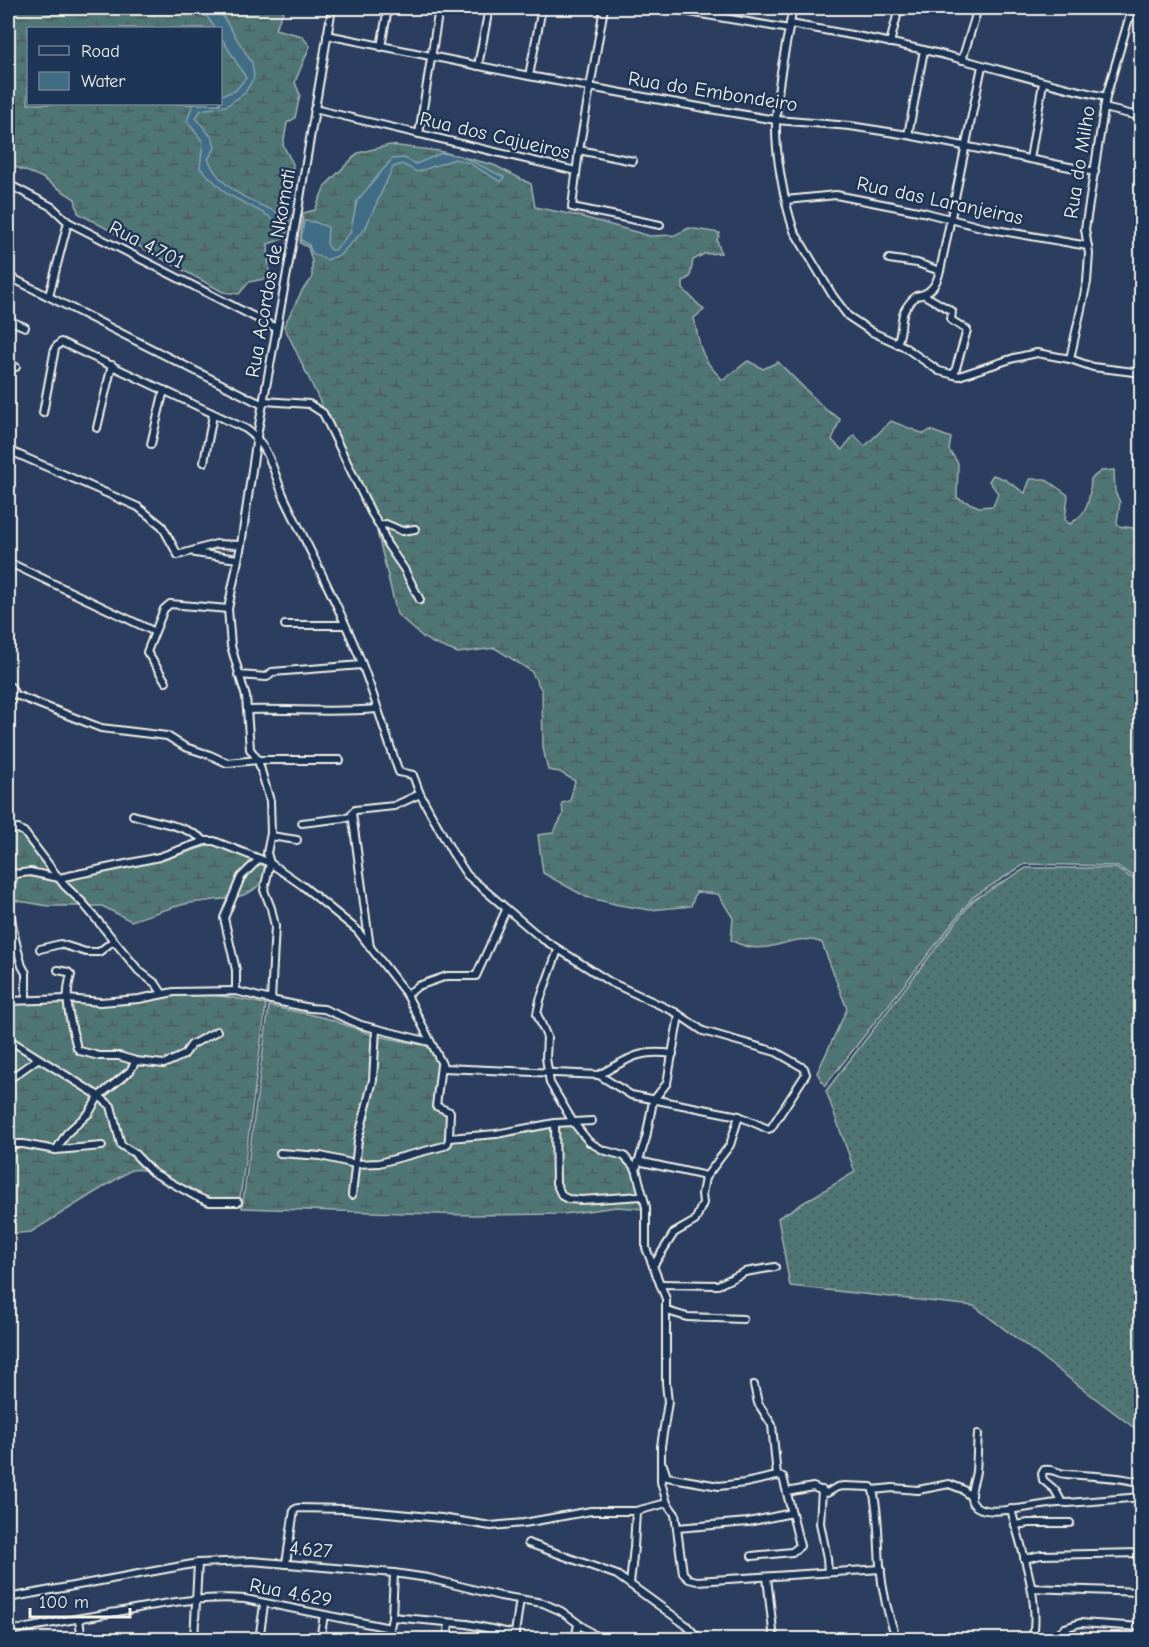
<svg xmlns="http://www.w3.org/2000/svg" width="1149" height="1647" viewBox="0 0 1149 1647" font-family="'Comic Neue',sans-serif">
<defs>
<pattern id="grass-dots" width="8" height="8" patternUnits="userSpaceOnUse" patternTransform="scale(1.5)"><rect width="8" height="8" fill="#507475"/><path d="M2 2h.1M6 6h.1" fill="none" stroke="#4c5c5b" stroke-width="1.8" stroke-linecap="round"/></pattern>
<pattern id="wetland-marsh" width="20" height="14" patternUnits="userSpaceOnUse" patternTransform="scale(1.5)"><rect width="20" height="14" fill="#507475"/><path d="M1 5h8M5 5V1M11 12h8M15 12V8" fill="none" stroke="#4c5c5b"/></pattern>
</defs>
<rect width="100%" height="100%" fill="#2c3e60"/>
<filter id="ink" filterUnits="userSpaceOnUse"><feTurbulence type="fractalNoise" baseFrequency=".0167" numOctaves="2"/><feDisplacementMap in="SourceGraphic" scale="12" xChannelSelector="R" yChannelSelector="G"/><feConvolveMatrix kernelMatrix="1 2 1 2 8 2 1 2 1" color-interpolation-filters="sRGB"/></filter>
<g filter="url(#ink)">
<path fill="url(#grass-dots)" stroke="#a2b2ae" stroke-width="1.5" d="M1026,868H1116L1141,884V1433L974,1306L790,1286L778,1218L855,1172L826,1091L973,900Z"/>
<g fill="url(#wetland-marsh)" stroke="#a2b2ae" stroke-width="1.5" fill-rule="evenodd">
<path d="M8,8H285L275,29L302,36L310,46L295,82L300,95L295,118L287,123L283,145L293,164L292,177L286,182L278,207L288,217L283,239L268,244L269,278L249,282L239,294L223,292L78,213L75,199L41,177L8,164ZM28,28H220V104H28Z"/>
<path d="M390,145L439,151L494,165L531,184L535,207L579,216L650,236L675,235L689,228L720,233L717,240L721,253L704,254L693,260L690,277L683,281V289L704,310L694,318C700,348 700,358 723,380L748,361L763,369L778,362L826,410L840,419L832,440L842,450L854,435L865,446L891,421L924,434L930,430L951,438L949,450L958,463L957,498L979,507L993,506L998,493L989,481L993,475L1004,479L1025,493L1030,479H1045L1068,495L1065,520L1070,524C1090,512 1089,501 1091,479L1101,471L1114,470L1115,492L1120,502L1117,522L1118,526L1141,529V881L1117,866L1025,864L973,897L825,1086L817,1073L847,1009L822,943C791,929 769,962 731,940L733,918L718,894L696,892L691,906L650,910L619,905L586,897L543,873L538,835L553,833L563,815L562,803L570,801L575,781L560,772L548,770L543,748L542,691L531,671L495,648L458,653L435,644L424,638L397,614L376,527L323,408L284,326L303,289L312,279V261L308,247L300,243L303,213L315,210L325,186L358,153Z"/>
<path d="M13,831L22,834L52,872L55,881L160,861L213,844L264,865C266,877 261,886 250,892C237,900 206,900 190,903C170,907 150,915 131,921L102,906H48L8,899V832Z"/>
<path d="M182,993C211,994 238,997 266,1005L239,1206C224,1204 211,1202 197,1195C175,1185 157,1166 131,1170L31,1232L8,1234V1003L78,1002Z"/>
<path d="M269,1006L326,1018L373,1035L427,1046L434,1054L439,1068L436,1106L448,1112V1139L573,1123L589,1142L624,1156L635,1169V1177L644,1209L617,1207L564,1214L470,1215L242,1208Z"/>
</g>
<g fill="#406c86" stroke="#88a1ad" stroke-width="1.5">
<path d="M179,8H212L219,10L252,63L254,77L245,93L226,106L201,110L196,118L213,139L215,148L208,159C222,193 259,204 290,218L286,235L269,216L227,194L200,168L203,142L187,121L193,104H220L221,95L235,91L246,78L221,37L220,28H215L206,15L181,11Z"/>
<path d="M442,153L461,156L504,177L501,182L469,163L455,159L417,172L402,164L393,167L365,229L340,255L326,260L312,253L309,245L301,240L304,221L314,222L328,227L327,243L330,250H335L350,233L357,201L392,159L404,158L416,164Z"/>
</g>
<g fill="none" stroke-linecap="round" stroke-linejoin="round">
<g stroke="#f4f1e8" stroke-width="10">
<g id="minor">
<path d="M604,8L579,150L572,207L660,225"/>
<path d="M666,8L789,29"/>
<path d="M793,8C786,45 777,84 776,122C775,154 784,201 794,231L833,296L848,316L872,332L903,346L939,371L959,376L1014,358L1037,353L1070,359L1093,367L1142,373"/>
<path d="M790,24C847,34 904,44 960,59C1009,72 1057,87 1106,97"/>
<path d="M327,35L529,76L710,109L776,120L850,126L908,135L1095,172"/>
<path d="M890,43L899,8"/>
<path d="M381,47L388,8"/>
<path d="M962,60L978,8"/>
<path d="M478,66L489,8"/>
<path d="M529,76L542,8"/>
<path d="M1104,108L1142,117"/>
<path d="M314,109L576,171"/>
<path d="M419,134L439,8"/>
<path d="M908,135L924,50"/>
<path d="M579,150L633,161"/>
<path d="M1030,159L1043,83"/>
<path d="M8,184L52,207L68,222L276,328"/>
<path d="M786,200L836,195L923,212L985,228L1088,246"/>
<path d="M889,259L917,263L940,271L982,66"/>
<path d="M8,276L263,405"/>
<path d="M924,295L952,311L951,320L967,330L954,375"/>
<path d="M49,296L68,222"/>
<path d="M8,320L25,327"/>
<path d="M897,344C906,321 895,316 916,296C931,294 936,285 940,271"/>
<path d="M1070,359L1087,282L1089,254L1085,229L1106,97L1132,8"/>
<path d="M8,364L16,367"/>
<path d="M1139,372L1142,358"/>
<path d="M264,401L309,404L323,413L371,512L381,528L387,544L404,569L420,600"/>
<path d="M97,428L112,365"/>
<path d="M151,444L164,390"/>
<path d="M8,450L138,507L162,526L178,555L216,544L241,545"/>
<path d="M204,462L213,415"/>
<path d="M380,526L386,524L402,531L415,529"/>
<path d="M195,553L238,559"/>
<path d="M8,562L153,631"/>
<path d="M285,625H345"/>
<path d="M238,675L267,677L272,672L362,665"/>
<path d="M166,682L147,652L164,609L170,604L228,609"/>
<path d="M11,687L15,695L21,697L101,728L167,736L185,747L210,755L227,763L258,760H340"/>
<path d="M248,710C291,709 334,713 377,709"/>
<path d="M133,815C158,823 184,824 205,841"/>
<path d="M302,823L352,817"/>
<path d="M8,830L18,829L24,832L64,885L83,903L139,971L156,984L162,993"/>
<path d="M271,836L297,840"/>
<path d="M15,873C3,897 15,941 22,966L26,973V1000"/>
<path d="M8,875L30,872L59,878L159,857L205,841H214L270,863L303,886L357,930L407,995L444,1068L599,1075L631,1095L739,1116L768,1129L771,1128L806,1074L804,1068L776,1052L703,1031L675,1012L610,982L541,938L467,875L452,852L420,794L413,775L399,772C385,733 374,694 359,656C337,602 310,551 285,499C273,474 271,446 246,429L61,342L55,348L43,413"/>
<path d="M370,948L352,813L355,810L394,806L420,794"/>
<path d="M40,949L60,944L86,952H99L113,941"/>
<path d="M558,950L540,1000L537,1014L547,1037L546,1058L550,1083L573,1122L589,1142L603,1150L624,1156L636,1169L646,1207V1248L666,1299V1383L668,1402L661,1446V1482L667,1503L675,1514L683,1573L689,1579L697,1581L881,1569"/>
<path d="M58,970L68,972L71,975C63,1000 71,1024 77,1048L80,1051L99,1056H119L136,1061L164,1064L184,1055L191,1045L217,1031"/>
<path d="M236,991V970L224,918L241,877L259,859"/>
<path d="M407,995L418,986L447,976H476L506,910"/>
<path d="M271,1000L275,926L271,908L264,890L270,863L267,853L271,833L270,801L258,760L250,749L246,697L231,646L228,609L241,545L257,436L293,240L332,8"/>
<path d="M8,1001L67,999L100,1002L139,999L174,992L236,991L271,1000L310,1008L324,1009L361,1025L430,1042"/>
<path d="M8,1039L99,1096L89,1113L67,1133L56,1150"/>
<path d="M136,1061L130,1071L99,1096L111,1106L121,1145L134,1153L152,1172L195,1196L209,1202H238"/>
<path d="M441,1065L436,1106L450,1112L449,1138"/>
<path d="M599,1075C629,1059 637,1049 673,1054"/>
<path d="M8,1080L36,1060L39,1059"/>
<path d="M555,1123L556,1183L562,1196L568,1199L581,1200L642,1196"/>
<path d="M8,1144H23L56,1150L102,1146"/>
<path d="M280,1153L321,1156L355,1164L379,1163L444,1146L448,1143L449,1138L496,1134L555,1123L592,1121"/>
<path d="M638,1161L706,1176"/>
<path d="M636,1169L646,1138L653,1101L667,1083L679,1015"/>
<path d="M352,1195L358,1140L373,1080L376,1029"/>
<path d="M653,1266L674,1233L695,1221L703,1203L702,1194L705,1178L730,1145L739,1116"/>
<path d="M660,1284L718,1285L745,1272L775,1267"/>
<path d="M667,1311L687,1317L743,1319"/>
<path d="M978,1434C977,1446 977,1459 976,1471C975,1480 970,1490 971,1499C977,1525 1049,1499 1068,1503L1142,1497"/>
<path d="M663,1465L667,1477L719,1486L745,1483L777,1476"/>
<path d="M822,1490L820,1523L827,1558L828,1572"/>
<path d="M873,1490C879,1515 878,1540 880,1565C882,1590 888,1616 897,1640"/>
<path d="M787,1492L813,1487L827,1493L837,1487L844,1486L871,1487L873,1490L893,1488L918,1490L949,1484L962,1489L971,1497"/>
<path d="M1061,1501L1055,1490L1043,1480L1042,1474L1044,1470C1056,1468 1056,1474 1066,1474C1091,1476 1118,1476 1142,1483"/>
<path d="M1011,1509C1020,1544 1042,1604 1032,1640"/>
<path d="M1015,1525L1029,1523H1070"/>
<path d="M677,1528L748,1522L792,1513"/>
<path d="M528,1543L617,1575L686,1625L700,1640"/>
<path d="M752,1556L792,1552L800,1546L783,1477L777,1476L772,1425L758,1403L754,1385"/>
<path d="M1024,1559L1041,1555L1142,1553"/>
<path d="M286,1564L294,1510L298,1508L345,1509L441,1518L491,1526L524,1523L591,1511H636L667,1503"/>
<path d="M767,1577L774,1640"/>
<path d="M630,1584L634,1547L636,1511"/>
<path d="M1030,1588L1142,1592"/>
<path d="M8,1598L198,1563L251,1561L276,1563L394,1573L428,1578L500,1596L543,1603L561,1611L601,1640"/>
<path d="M392,1617L467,1624L515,1634"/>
<path d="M79,1619L82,1640"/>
<path d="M8,1631C44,1625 80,1618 117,1612C159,1604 201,1596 245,1599L390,1628"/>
<path d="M194,1640L198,1563"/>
<path d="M259,1640L264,1605"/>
<path d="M320,1640L324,1615"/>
<path d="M388,1640L392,1617L394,1573"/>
<path d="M447,1640L449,1623"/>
<path d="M514,1640L520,1599"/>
<path d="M575,1640L578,1624"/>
<path d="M1049,1640L1065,1628L1080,1623L1142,1627"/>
</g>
</g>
<use href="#minor" stroke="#1d3557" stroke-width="6"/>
</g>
</g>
<g text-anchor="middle" stroke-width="5" stroke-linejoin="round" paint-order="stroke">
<g font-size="20" fill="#f4f1e8" stroke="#1d3557">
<text transform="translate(713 91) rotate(9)" y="7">Rua do Embondeiro</text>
<text transform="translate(495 135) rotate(13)" y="7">Rua dos Cajueiros</text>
<text transform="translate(1079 162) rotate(-81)" y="7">Rua do Milho</text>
<text transform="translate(940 200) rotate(12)" y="7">Rua das Laranjeiras</text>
<text transform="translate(147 244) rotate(27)" y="7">Rua 4.701</text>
<text transform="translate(270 273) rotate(-80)" y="7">Rua Acordos de Nkomati</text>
<text transform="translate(311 1549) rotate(5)" y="7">4.627</text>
<text transform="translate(291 1592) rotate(11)" y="7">Rua 4.629</text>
</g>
</g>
<rect width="1149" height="1647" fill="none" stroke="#1d3557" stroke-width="30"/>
<rect x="15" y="15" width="1119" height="1617" fill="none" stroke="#f4f1e8" stroke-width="2" filter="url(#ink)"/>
<rect x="27" y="27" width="195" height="78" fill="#1d3557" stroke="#738091" stroke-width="1.5"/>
<rect x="39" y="46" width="30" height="9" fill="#1d3557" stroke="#738091" stroke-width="1.5"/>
<text x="81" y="57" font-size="18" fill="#f4f1e8">Road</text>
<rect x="39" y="72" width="30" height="18" fill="#406c86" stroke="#738091" stroke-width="1.5"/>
<text x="81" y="87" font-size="18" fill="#f4f1e8">Water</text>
<path d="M30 1608v9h100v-9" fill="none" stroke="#f4f1e8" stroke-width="3"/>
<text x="39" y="1608" font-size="18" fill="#f4f1e8" stroke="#1d3557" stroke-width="4.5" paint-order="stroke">100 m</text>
</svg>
